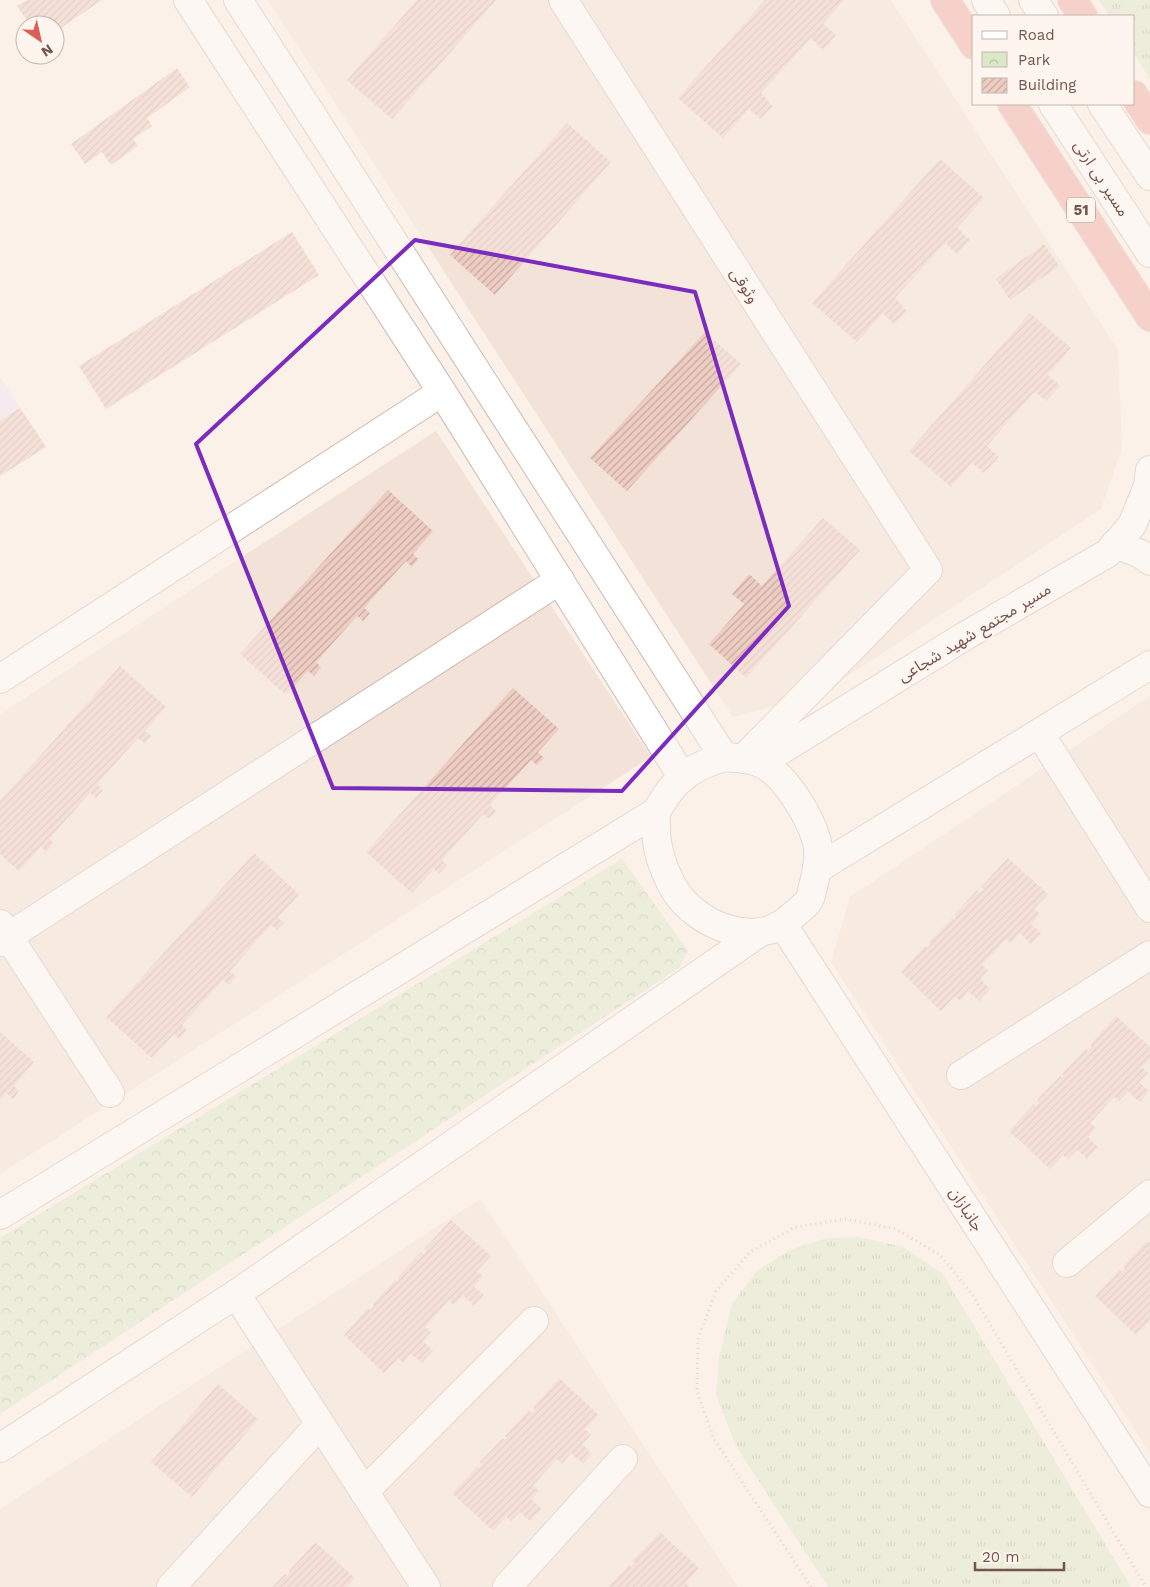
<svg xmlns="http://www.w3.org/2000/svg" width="1150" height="1587" viewBox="0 0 1150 1587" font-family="'Work Sans','Noto Sans Arabic',sans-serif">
<defs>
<pattern id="grass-tufts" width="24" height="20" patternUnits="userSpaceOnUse" patternTransform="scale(1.25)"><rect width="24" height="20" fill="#dae8c8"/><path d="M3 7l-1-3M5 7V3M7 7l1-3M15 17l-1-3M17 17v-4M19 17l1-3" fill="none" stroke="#b5bfa5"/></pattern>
<pattern id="park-crowns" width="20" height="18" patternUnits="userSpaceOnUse" patternTransform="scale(1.25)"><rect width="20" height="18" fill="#dae8c8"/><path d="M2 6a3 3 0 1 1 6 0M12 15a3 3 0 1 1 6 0" fill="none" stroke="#b5bfa5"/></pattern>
<pattern id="building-hatch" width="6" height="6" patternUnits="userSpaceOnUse" patternTransform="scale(1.25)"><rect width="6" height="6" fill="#eecdc3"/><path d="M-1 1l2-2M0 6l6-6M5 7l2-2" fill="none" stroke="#c5a9a1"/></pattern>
</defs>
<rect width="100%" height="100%" fill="#fbf1e9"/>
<g fill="#f2e2d8">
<path d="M268,0H891L1118,350L1122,448L1101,509L819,695L733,717Z"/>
<path d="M436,431L651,757L0,1174V714Z"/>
<path d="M1150,696V1453L831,962L850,897Z"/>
<path d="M480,1199L738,1587H0V1509Z"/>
</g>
<path fill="#eee5f7" d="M0,377L46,447L0,476Z"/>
<g fill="url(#grass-tufts)">
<path d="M1099,0H1150V79L1134,54V16H1110Z"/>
<path d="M859,1237L903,1247L942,1273L1131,1587H828L736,1446L716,1395L719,1357L732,1304L758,1270L790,1250L827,1238Z"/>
</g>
<path fill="url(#park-crowns)" d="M622,859L688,951L679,968L0,1414V1238Z"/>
<g fill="url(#building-hatch)">
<path d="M27,0H102L55,32V25H30L17,6Z"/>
<path d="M417,0H496L392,119L347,80Z"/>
<path d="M765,0H844L823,24L836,35L823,50L811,38L761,93L773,106L760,119L749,109L723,138L678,98Z"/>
<path d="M177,68L190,87L147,118L152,126L133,139L138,146L111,165L102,152L85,164L71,144Z"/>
<path d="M567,123L611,162L495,295L450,255Z"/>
<path d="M940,159L984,198L957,228L970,240L957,254L945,243L895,298L907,311L894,324L883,313L857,342L812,303Z"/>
<path d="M292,232L319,275L106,409L79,366Z"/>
<path d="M1044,244L1059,266L1010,300L996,279Z"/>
<path d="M1030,313L1071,348L1048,375L1060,386L1046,401L1035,391L987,446L999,457L984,473L972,463L951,487L909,451Z"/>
<path d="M705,332L741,364L627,491L590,458Z"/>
<path d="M20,408L46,447L0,476V421Z"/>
<path d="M388,490L433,531L413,554L418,559L412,567L406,561L364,608L370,613L363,621L357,616L316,662L321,667L314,676L308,671L286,695L240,654Z"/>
<path d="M823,518L860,550L746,678L709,644L744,604L732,594L749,574L762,586Z"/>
<path d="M120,666L166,707L145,731L151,736L145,743L138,738L97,784L103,790L96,798L90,793L49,839L54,843L46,852L41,847L19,871L0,854V801Z"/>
<path d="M513,688L559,729L538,752L544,758L537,765L531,760L490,805L496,811L489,819L483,814L442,860L447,865L439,874L434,869L412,893L366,852Z"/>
<path d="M254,853L299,894L278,918L284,923L277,930L271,925L230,971L236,976L229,985L223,980L182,1025L187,1030L179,1039L174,1034L152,1058L106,1017Z"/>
<path d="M1008,858L1048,894L1034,909L1040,914L1031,924L1041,933L1031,944L1020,933L1011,943L1006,939L982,965L988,970L980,979L990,989L979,1001L968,991L960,1001L955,996L941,1011L901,972L925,946L927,948L931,944L929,942L952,918L954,920L956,917L954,915L977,890L980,893L984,889L981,887Z"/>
<path d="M1116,1016L1150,1047V1059L1142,1067L1148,1073L1139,1082L1149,1091L1140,1102L1128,1091L1119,1101L1114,1097L1090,1123L1096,1128L1088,1137L1098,1147L1087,1159L1077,1150L1068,1159L1063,1155L1050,1169L1009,1131L1034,1104L1036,1106L1039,1103L1037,1100L1060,1076L1062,1078L1064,1076L1062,1074L1086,1048L1088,1051L1092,1047L1090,1045Z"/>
<path d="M0,1032L34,1062L14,1086L19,1091L13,1099L6,1093L0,1100Z"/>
<path d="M451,1220L491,1256L477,1271L483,1276L474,1287L484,1295L474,1306L463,1295L454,1305L449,1301L425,1327L431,1332L423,1341L433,1351L422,1363L411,1354L403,1363L398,1358L384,1373L344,1335L368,1308L370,1310L374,1306L372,1305L395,1280L397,1282L399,1279L397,1278L421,1252L423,1255L427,1251L424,1249Z"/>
<path d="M1146,1242L1148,1243L1150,1242V1320L1136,1335L1095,1296L1120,1270L1122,1272L1125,1268L1123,1266Z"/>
<path d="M559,1378L599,1415L585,1429L591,1435L582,1444L592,1454L583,1464L571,1453L562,1464L557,1459L533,1485L539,1491L531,1499L542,1509L530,1521L520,1512L511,1521L506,1517L493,1531L452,1493L477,1467L479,1468L482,1465L480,1462L503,1438L505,1440L507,1438L505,1436L529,1410L531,1413L535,1409L533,1408Z"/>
<path d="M218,1384L258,1419L192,1497L151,1462Z"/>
<path d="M660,1532L699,1568L686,1583L689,1587H608L629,1565L631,1567L635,1563L632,1561Z"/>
<path d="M315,1542L355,1578L346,1587H272L285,1574L287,1576L290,1573L289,1571Z"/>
</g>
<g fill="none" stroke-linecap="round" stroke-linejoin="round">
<g stroke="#cebab2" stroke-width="30">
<g id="minor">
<path d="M188,0L442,392L683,778"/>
<path d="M238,0L724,757"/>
<path d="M563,0L928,570L744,758"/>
<path d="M986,0L996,16"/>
<path d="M1033,0L1044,16"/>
<path d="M1053,104L1150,253"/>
<path d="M1102,104L1150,176"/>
<path d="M1115,544L1141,554L1150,561"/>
<path d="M0,679L442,392"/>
<path d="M1040,734L1150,908"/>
<path d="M724,757C735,758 747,758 758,762C784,772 810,816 817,842C821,859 815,878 811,895C809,904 798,911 791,917C756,950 697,926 674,889C664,871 656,848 656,828C656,823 655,817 656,812C658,808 662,803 664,799C679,775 698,765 724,757Z"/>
<path d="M760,763L965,636L1108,553L1132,525L1148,486L1150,470"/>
<path d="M817,869L1150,665"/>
<path d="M0,924L110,1093"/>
<path d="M783,925L1150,1493"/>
<path d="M0,942L560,580"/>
<path d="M961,1075L1150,955"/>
<path d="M0,1215L656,812"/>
<path d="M1067,1263L1150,1194"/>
<path d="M236,1294L426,1587"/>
<path d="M0,1448L236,1294L759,933"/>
<path d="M364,1492L534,1321"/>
<path d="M171,1587L320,1424"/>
<path d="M507,1587L623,1459"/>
</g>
</g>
<g stroke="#d8cfcd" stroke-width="30">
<g id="highway">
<path d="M945,0L974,45"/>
<path d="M1072,0L1083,16"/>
<path d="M1134,95L1150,120"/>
<path d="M1012,104L1150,317"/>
</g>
</g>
<path stroke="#d3b0a6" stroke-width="3" stroke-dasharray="1 4" stroke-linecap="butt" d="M811,1587L714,1439L697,1391L698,1339L716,1291L750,1252L795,1227L846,1219L896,1229L940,1255L972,1294L1146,1587"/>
<use href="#minor" stroke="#fff" stroke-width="28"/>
<use href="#highway" stroke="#f0aca5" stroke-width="28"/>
</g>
<path d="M0 0H1150V1587H0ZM415,240L695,292L789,606L622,791L333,788L196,444Z" fill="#fbf1e9" fill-opacity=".55" fill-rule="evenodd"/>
<path fill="none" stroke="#7b2cbf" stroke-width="4" stroke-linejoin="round" d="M415,240L695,292L789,606L622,791L333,788L196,444Z"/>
<g text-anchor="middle" stroke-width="4.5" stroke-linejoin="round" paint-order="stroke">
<rect fill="#fef5ef" stroke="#9d857e" stroke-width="1" x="1067" y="197.5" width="28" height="25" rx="4"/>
<g font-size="15" font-weight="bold" fill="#73554e">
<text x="1081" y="215">51</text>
</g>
<g font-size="16" fill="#73554e" stroke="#fef5ef">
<text transform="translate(1102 178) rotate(57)" y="6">مسیر بی ارتی</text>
<text transform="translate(745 285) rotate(57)" y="6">وثوقی</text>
<text transform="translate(974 632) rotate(-31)" y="6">مسیر مجتمع شهید شجاعی</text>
<text transform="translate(967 1209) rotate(57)" y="6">جانبازان</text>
</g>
</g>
<rect x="972" y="15" width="162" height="90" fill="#fef5ef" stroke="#c6b5af"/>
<rect x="982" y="31" width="25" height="8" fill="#ffffff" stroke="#c6b5af"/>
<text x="1018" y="40" font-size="15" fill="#73554e">Road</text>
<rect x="982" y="52" width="25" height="15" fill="url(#park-crowns)" stroke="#c6b5af"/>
<text x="1018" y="65" font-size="15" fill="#73554e">Park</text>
<rect x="982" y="78" width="25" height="15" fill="url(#building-hatch)" stroke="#c6b5af"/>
<text x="1018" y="90" font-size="15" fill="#73554e">Building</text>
<g transform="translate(40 40) rotate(146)"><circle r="24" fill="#fef5ef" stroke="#c6b5af"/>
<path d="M0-4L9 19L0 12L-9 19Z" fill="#db5f58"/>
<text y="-8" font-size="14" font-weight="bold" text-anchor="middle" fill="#73554e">N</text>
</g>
<path d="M975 1562v8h89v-8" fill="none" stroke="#73554e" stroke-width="2.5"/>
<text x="982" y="1562" font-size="15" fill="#73554e" stroke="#fef5ef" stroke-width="4" paint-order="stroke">20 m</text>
</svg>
